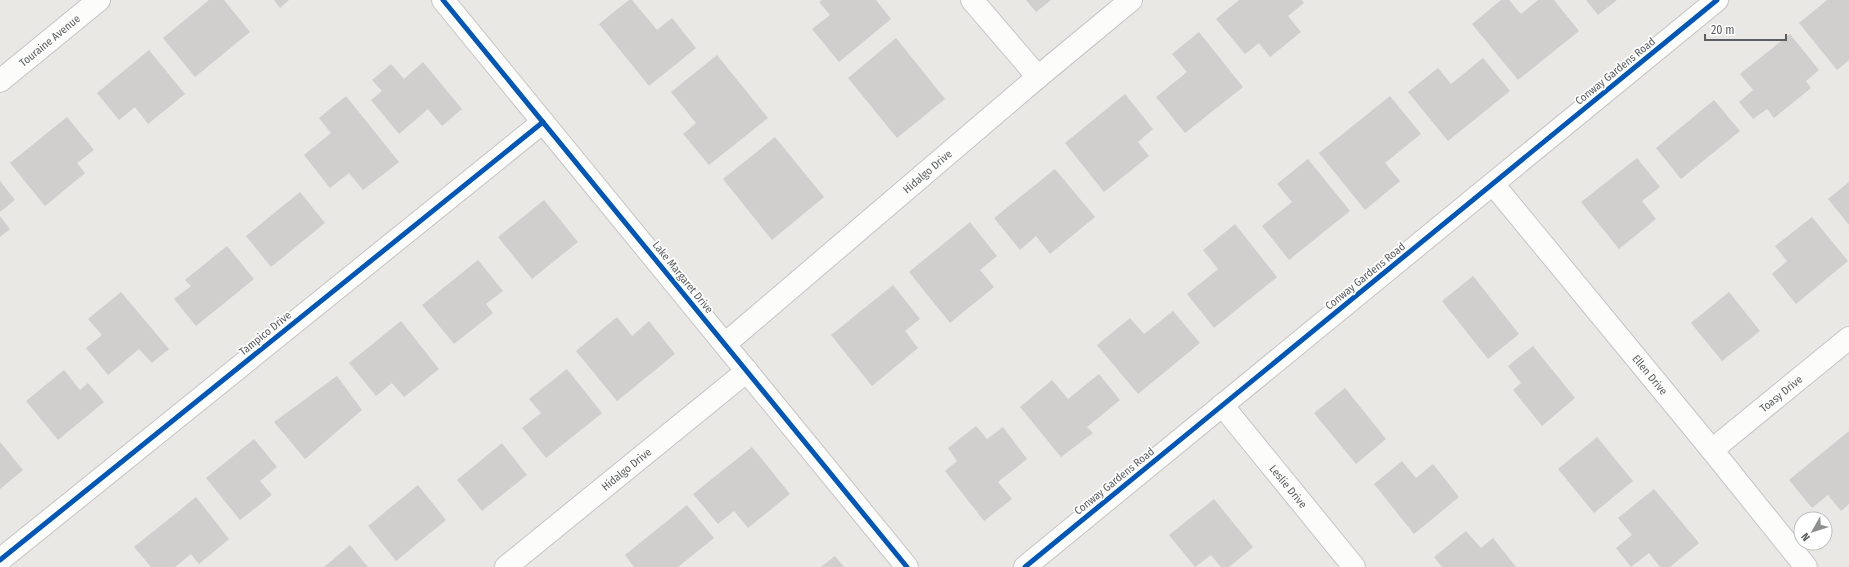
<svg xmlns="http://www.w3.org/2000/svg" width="1849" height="567" viewBox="0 0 1849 567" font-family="'Fira Sans Condensed',sans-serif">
<rect width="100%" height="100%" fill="#eae8e5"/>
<g fill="#d0cfcd">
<path d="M209,0H224L250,32L195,77L163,38Z"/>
<path d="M274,0H289L280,8Z"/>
<path d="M629,0H632L657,30L672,18L696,48L649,86L599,24Z"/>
<path d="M822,0H876L891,19L839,62L812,29L830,15L819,2Z"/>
<path d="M1026,0H1051L1036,12Z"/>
<path d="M1239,0H1302L1304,3L1288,16L1301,32L1270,57L1259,43L1245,54L1216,19Z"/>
<path d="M1501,0H1509L1521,14L1538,0H1554L1579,31L1518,80L1472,24Z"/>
<path d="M1586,0H1617L1598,15Z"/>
<path d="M1827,0H1849V60L1837,70L1799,23Z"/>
<path d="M1199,32L1243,87L1185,133L1156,97L1187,72L1172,54Z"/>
<path d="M1790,34L1819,70L1806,81L1811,88L1774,118L1767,109L1753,119L1739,102L1753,90L1740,74Z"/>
<path d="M896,38L945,99L897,138L848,78Z"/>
<path d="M149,50L185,94L148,124L135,107L119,120L97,93Z"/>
<path d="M717,55L768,118L709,165L683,134L696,123L671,92Z"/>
<path d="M1483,58L1510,91L1448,141L1408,92L1438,68L1451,84Z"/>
<path d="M423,62L462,109L442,126L428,109L399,134L371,100L382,91L372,80L391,64L404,79Z"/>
<path d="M1125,94L1153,129L1138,142L1149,156L1104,192L1065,143Z"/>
<path d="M346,96L399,162L363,190L349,173L330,188L304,155L331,133L319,118Z"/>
<path d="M1390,96L1421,134L1385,163L1400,181L1365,210L1319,153Z"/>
<path d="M1714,100L1740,131L1681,179L1656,148Z"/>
<path d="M67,117L94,150L77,163L85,173L45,206L10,163Z"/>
<path d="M775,137L824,197L772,240L723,179Z"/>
<path d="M1637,158L1660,187L1642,201L1656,219L1619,249L1581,202Z"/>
<path d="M1308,159L1350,211L1289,260L1262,226L1292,202L1277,184Z"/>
<path d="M1055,169L1095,217L1050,254L1036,236L1020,250L994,218Z"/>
<path d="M0,181L15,200L0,212Z"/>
<path d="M1849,182V225L1828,199Z"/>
<path d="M300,192L325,223L271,267L246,236Z"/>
<path d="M544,200L578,242L532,279L498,237Z"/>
<path d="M0,216L10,229L0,237Z"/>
<path d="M1812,217L1848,261L1796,304L1772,274L1787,261L1775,246Z"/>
<path d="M970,222L997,256L980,270L994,287L950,323L909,272Z"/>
<path d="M1235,224L1277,277L1214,328L1187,294L1218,269L1203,250Z"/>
<path d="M227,246L254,279L196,326L174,299L191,286L185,280Z"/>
<path d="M478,260L503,291L486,304L493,313L454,344L422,305Z"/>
<path d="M1473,276L1519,334L1488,359L1442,301Z"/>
<path d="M893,285L920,319L905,331L918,348L872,386L831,335Z"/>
<path d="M121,292L169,349L152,363L139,349L108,375L86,348L102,335L88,319Z"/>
<path d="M1729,292L1760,331L1722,361L1691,323Z"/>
<path d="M1173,311L1200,343L1138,394L1097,345L1130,318L1144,334Z"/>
<path d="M617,317L632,336L649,321L675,354L617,401L576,351Z"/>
<path d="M401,321L439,369L404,397L392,383L376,396L349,363Z"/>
<path d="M1533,346L1575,398L1542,426L1513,390L1521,383L1508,366Z"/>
<path d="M567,369L602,413L546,458L522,428L541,413L529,399Z"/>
<path d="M64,370L80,390L88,383L104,402L58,440L26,401Z"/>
<path d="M1099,374L1120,400L1087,427L1093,433L1061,457L1020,407L1052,380L1068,399Z"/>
<path d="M337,376L362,410L305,459L274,422Z"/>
<path d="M1345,388L1386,439L1356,464L1314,413Z"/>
<path d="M976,426L987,439L1003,427L1027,459L998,482L1012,499L984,521L945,471L957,461L948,448Z"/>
<path d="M1849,431V504L1841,511L1828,495L1812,508L1789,480Z"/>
<path d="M1597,437L1633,481L1594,513L1558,469Z"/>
<path d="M254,439L277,467L260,481L272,495L240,520L206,478Z"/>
<path d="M0,442L23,470L0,489Z"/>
<path d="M502,443L527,475L482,511L457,480Z"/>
<path d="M752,447L790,494L748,528L734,511L718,524L693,494Z"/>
<path d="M1402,461L1416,478L1433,464L1459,497L1414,534L1374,484Z"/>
<path d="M418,485L446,520L396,561L368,526Z"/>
<path d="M1654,489L1699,543L1670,567H1660L1649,553L1631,567L1616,548L1632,535L1618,518Z"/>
<path d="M196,497L229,539L199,564L191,554L175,567H151L134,547Z"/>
<path d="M1214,499L1253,547L1229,567H1221L1211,555L1195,567L1169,535Z"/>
<path d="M687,505L714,538L678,567H634L625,555Z"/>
<path d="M1466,531L1481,548L1493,538L1516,567H1442L1434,557Z"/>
<path d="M350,545L368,567H324Z"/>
<path d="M835,556L844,567H821Z"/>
</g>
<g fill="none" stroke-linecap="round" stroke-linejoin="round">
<g stroke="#c4c4c4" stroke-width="24">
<g id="street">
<path d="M972,0L1038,77"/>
<path id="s1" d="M0,81L99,0"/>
<path id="s2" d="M1493,184L1712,450L1806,567"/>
<path id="s3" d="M725,344L1038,77L1131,0"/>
<path id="s4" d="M1222,405L1354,567"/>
<path id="s5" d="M1712,450L1849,338"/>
<path d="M0,560L543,122"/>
<path id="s6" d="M506,567L747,371"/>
</g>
</g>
<g stroke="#c5c5c5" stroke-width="24">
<g id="secondary">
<path d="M443,0L907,567"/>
<path d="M1025,567L1717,0"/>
</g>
</g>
<use href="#street" stroke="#fcfcfb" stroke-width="22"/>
<use href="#secondary" stroke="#fcfcfb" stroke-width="22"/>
<g stroke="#fff" stroke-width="8">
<g id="cycleway">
<path d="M443,0L907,567"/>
<path d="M0,560L543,122"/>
<path d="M1025,567L1717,0"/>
</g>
</g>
<use href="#cycleway" stroke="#0057b8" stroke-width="5"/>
</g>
<g text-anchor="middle" stroke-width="3.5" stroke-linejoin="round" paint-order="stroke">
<g font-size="11" fill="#5b5e61" stroke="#fff">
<text dy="4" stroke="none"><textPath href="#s1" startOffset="64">Touraine Avenue</textPath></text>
<text transform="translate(1615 71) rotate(-39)" y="4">Conway Gardens Road</text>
<text dy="4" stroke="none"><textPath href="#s3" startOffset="266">Hidalgo Drive</textPath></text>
<text transform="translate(1365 276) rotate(-39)" y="4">Conway Gardens Road</text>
<text transform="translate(683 277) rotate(51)" y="4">Lake Margaret Drive</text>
<text transform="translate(265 333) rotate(-39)" y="4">Tampico Drive</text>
<text dy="4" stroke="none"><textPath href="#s2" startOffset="247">Ellen Drive</textPath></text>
<text dy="4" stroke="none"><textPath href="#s5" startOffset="89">Toasy Drive</textPath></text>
<text dy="4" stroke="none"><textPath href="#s6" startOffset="155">Hidalgo Drive</textPath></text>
<text transform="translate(1114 481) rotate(-39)" y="4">Conway Gardens Road</text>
<text dy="4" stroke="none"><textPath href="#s4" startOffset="105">Leslie Drive</textPath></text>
</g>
</g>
<g transform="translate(1813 531) rotate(231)"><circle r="19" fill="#ffffff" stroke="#bdbfc0"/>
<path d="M0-3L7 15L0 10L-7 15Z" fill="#8d8e8f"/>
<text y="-6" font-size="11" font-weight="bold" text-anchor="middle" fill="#5b5e61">N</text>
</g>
<path d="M1705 34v6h81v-6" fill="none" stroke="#5b5e61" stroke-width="2"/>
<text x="1711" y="34" font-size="12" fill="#5b5e61" stroke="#ffffff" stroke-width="3" paint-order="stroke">20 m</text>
</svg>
